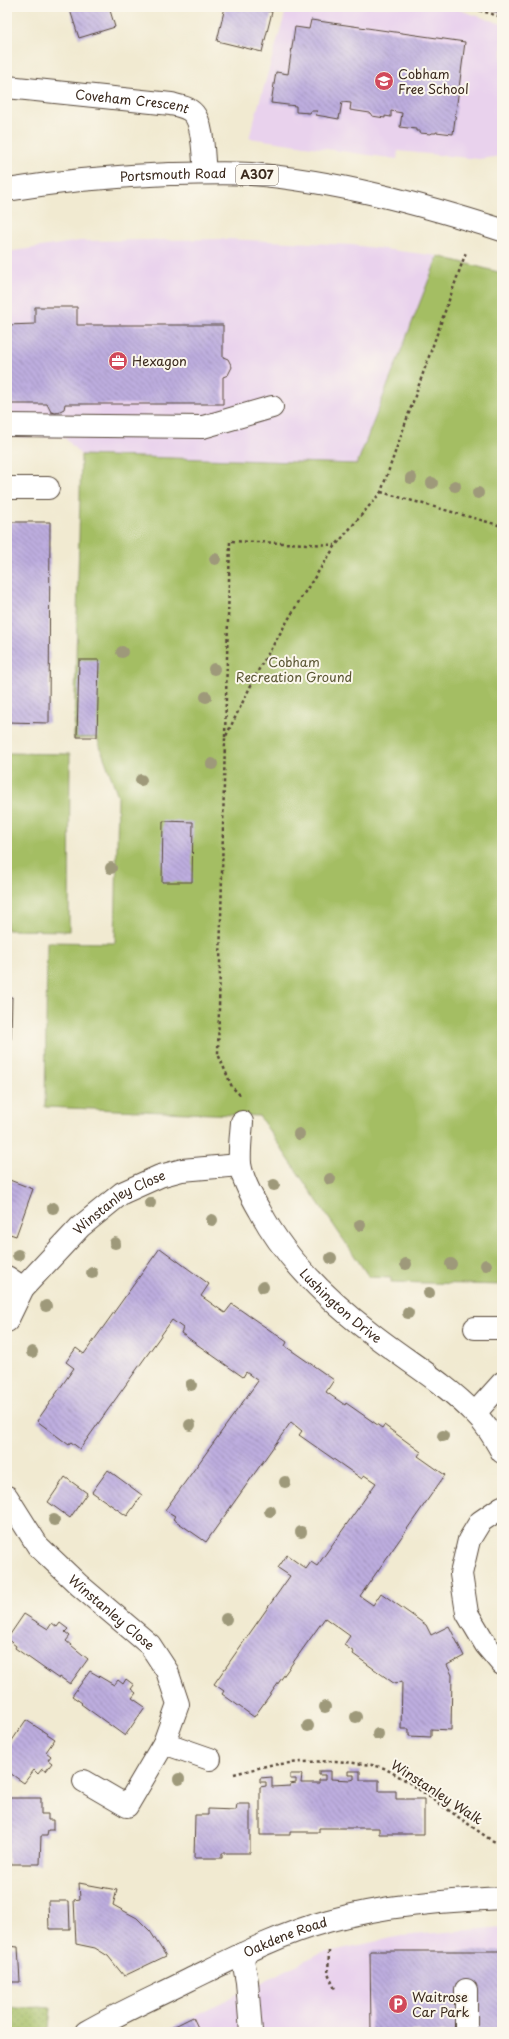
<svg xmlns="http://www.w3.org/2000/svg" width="509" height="2039" viewBox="0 0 509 2039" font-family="'Playpen Sans',sans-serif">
<defs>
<pattern id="grass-dots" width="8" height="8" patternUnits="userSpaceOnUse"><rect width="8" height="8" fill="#a4be64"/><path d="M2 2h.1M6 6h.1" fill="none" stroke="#879b52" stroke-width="1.8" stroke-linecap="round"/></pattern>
<pattern id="building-back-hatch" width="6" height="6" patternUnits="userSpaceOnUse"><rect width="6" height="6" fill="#bdaddf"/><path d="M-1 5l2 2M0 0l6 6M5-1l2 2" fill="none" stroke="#9b8db4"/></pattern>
</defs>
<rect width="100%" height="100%" fill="#fbf7ec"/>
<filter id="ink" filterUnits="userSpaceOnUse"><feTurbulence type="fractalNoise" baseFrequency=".025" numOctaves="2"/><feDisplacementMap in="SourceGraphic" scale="8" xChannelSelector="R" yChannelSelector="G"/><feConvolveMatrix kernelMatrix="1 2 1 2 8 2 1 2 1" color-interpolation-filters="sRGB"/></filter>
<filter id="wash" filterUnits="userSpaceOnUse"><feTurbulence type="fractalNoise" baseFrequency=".012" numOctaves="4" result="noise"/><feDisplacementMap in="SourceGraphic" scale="16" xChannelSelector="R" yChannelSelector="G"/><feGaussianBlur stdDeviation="0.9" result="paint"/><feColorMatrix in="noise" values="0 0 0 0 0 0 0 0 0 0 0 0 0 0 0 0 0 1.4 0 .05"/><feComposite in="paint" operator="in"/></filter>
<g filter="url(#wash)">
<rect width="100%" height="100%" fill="#f1ead1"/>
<g fill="#e9d2ed">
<path d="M287,7H450L502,24V156L479,159L398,151L397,159L249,138Z"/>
<path d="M226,239L352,245L438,256L357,464L81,455L64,437H7V252L80,241Z"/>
<path d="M502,1927V2032H162L318,1954L401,1936Z"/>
</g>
<path fill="url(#grass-dots)" stroke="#707441" d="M39,2007L51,2008L49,2029L44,2032H7V2009Z"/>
<g fill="#a4be64" stroke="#707441">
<path d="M438,256L502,273V1285L391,1282V1278L369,1277L259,1116L45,1107L47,942L115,943L118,796L97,738L74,739L81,455L357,464Z"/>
<path d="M7,753L70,754L69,931L7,930Z"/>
</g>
<g id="blocks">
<g fill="url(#building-back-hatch)">
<path d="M69,7H109L115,27L79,38Z"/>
<path d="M225,7H252L272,12L262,52L217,41Z"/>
<path d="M488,7H502V13L488,10Z"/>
<path d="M311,20L465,42L453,134L436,132V133H432L431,134L420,133V131H416V129L400,127L402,113L391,111V117L385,116V118L372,116L370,113L350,110L351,103L342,102L339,119L316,115L317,111H311L310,113L296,112V106L271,103L276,72L288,74L295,27L309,29Z"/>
<path d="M35,307H77V325H223V357L228,359L232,367L228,375L223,377V404H65L64,409L56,413L51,412L47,404H7V325L35,324Z"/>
<path d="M7,522H50L49,723L7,722Z"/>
<path d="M79,660H99L97,737H77Z"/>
<path d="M163,821L193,822L192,882H162Z"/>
<path d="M7,997H12L11,1039H7Z"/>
<path d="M7,1179L33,1189L16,1236L7,1233Z"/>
<path d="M160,1248L209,1284L201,1296L225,1313L232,1304L287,1342L285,1346L334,1380L326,1392L345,1405L346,1403L382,1428L384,1425L421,1452L418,1456L445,1475L360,1596L373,1605L381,1593L426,1625L431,1635L449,1626L464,1656L447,1665L452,1675L451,1730L431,1729V1737L409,1736V1729H401L402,1681L395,1684L353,1654L354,1652L344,1645L350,1636L325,1618L254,1717L222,1694L224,1691L214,1684L290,1576L278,1568L287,1555L306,1569L311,1562L317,1566L376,1483L364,1475L362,1479L299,1435L302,1431L291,1422L206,1542L173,1519L175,1516L165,1510L258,1381L246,1372L243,1377L181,1333L183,1328L172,1320L80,1449L71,1442L69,1445L37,1421L74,1368L66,1362L76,1348L84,1354Z"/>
<path d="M108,1470L142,1495L127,1516L92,1492Z"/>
<path d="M65,1477L87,1493L70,1518L48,1502Z"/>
<path d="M24,1614L48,1629L52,1623L57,1627L60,1623L68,1629L65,1632L70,1636L66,1641L88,1659L70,1684L60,1677L59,1679L15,1648L16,1646L7,1639Z"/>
<path d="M90,1671L114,1685L118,1680L123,1684L126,1679L134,1685L131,1689L136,1693L132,1698L145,1707L125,1736L81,1704L82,1703L72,1696Z"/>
<path d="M26,1720L55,1739L46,1752L51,1756L48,1760L52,1763L46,1771L42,1769L38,1774L34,1770L24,1783L7,1771V1748Z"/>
<path d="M319,1771H331V1779L351,1780L354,1779V1775H348V1771H360V1780H379V1791H396V1799H424V1834H379V1828H319V1832H290V1835H260V1787L266,1786V1782H260V1778L272,1777V1787L290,1786V1784L296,1783V1779H290V1774H302L301,1783H319V1780H325V1775H319Z"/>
<path d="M7,1798H41V1814H48V1820H53V1830H48L47,1836H41L40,1864H8Z"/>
<path d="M237,1804H250V1853H222V1858H194L195,1815H208V1809L236,1810Z"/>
<path d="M79,1883L117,1890L113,1905L137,1918L150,1931L166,1956L124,1976L108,1956L95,1948L76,1944L74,1900L80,1899Z"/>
<path d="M48,1901H69L70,1929H49Z"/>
<path d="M7,1946L18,1947L20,1982H7Z"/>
<path d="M370,1951H502V2032H371Z"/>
<path d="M193,2017L200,2032H163Z"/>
</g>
</g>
</g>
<g filter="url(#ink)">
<use href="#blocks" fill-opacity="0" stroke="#564739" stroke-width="1"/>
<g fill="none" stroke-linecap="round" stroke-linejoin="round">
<g stroke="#564739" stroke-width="24">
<g id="minor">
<path id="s1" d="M7,87L171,104C179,106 188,107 194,114C204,126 203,158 205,173"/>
<path d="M7,425L203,427L272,407"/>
<path d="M7,488H48"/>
<path id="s2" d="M242,1122C241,1135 239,1150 240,1164C242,1178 253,1199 260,1211C286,1260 328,1300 371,1333C405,1360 444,1382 474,1413C486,1424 494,1438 502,1452"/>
<path d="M7,1277L23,1288"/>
<path id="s3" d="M7,1321L23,1288L80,1227L122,1193L160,1176L182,1170L240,1165"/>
<path d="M475,1328H502"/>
<path d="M475,1413L502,1383"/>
<path id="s4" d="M7,1497L38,1546L79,1585L150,1645L167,1671L178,1704L164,1743L127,1806L84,1781"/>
<path d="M502,1507L480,1522L469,1540L461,1574L467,1613L486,1645L502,1664"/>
<path d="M164,1743L210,1759"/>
<path d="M242,1954L247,1982L251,2032"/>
<path d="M466,1990V2032"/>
<path id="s5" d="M86,2032C119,2013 155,1997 189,1980C234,1958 280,1934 328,1921C385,1905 443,1901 502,1898"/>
</g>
</g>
<g stroke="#564739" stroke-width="24">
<g id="major">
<path id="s6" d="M7,190C61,181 115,176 170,174C197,174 224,172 251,174C336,181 421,204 502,230"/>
</g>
</g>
<g stroke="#564739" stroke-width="2.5" stroke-dasharray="3 3" stroke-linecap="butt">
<path d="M468,7L502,17"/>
<path d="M381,492L502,526"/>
<path d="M225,737L230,541L335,545"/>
<path d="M240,1095L232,1087L218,1054L225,738L259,669L301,598L336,545L381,492L466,252"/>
<path d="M234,1774L270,1765L301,1762L336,1761L372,1765L384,1768L407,1781L491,1840L502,1845"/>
<path d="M329,1951L328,1974L335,1989"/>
</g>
<use href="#minor" stroke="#fff" stroke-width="22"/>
<use href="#major" stroke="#fff" stroke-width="22"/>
</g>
<g fill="#9e997a">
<circle cx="411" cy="478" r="6"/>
<circle cx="432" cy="483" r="6"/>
<circle cx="455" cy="486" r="6"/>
<circle cx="478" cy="493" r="6"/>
<circle cx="215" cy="559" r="6"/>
<circle cx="122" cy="652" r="6"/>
<circle cx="214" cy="669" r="6"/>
<circle cx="206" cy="697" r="6"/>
<circle cx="212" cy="764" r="6"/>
<circle cx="141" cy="780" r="6"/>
<circle cx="111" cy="868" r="6"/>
<circle cx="299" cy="1134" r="6"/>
<circle cx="330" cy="1179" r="6"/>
<circle cx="274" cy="1185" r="6"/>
<circle cx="150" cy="1203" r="6"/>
<circle cx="53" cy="1208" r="6"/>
<circle cx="212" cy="1220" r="6"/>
<circle cx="360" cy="1225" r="6"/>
<circle cx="115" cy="1243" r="6"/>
<circle cx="18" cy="1255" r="6"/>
<circle cx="331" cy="1258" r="6"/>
<circle cx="406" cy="1264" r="6"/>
<circle cx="451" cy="1264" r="6"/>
<circle cx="486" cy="1265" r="6"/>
<circle cx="92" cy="1273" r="6"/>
<circle cx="263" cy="1287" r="6"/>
<circle cx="429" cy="1293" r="6"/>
<circle cx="46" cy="1306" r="6"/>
<circle cx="408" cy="1313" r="6"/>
<circle cx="32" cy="1352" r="6"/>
<circle cx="191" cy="1385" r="6"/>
<circle cx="190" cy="1425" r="6"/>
<circle cx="443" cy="1436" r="6"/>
<circle cx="285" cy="1482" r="6"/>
<circle cx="270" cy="1511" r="6"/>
<circle cx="54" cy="1520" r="6"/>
<circle cx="301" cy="1532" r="6"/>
<circle cx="226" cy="1619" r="6"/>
<circle cx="325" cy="1707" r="6"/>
<circle cx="356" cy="1717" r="6"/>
<circle cx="308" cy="1726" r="6"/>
<circle cx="378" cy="1734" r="6"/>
<circle cx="179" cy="1779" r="6"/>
</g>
</g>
<defs>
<g id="school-disc" transform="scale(1)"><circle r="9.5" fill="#d1495b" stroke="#fbf7ec"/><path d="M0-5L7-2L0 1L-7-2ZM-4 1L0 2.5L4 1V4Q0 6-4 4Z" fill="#fff"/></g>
<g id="office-disc" transform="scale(1)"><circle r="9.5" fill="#d1495b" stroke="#fbf7ec"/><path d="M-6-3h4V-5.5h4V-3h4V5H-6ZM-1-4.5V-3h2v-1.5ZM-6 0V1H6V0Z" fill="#fff"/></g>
<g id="parking-disc" transform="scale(1)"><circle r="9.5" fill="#d1495b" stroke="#fbf7ec"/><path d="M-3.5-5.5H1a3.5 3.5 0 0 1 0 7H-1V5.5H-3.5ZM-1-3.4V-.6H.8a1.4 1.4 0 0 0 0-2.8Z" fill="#fff"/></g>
</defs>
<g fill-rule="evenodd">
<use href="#school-disc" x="384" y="81"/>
<use href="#office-disc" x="118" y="361"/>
<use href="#parking-disc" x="398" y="2004"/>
</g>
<g text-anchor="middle" stroke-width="4" stroke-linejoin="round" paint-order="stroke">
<rect fill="#fbf7ec" stroke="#75685c" stroke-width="1" x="236" y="165" width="42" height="20" rx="3"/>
<g font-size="12" font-weight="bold" fill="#3b2a1e">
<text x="257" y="179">A307</text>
</g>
<g font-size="13" fill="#3b2a1e" stroke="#fbf7ec" text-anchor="start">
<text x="398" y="79">Cobham<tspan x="398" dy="15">Free School</tspan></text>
<text x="132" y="366">Hexagon</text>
<text x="412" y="2002">Waitrose<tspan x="412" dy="15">Car Park</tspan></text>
</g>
<g font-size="13" fill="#3b2a1e" stroke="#fbf7ec">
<text dy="5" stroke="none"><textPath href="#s1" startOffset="126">Coveham Crescent</textPath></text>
<text dy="5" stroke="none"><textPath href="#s6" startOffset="167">Portsmouth Road</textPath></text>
<text dy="5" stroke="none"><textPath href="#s3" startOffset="167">Winstanley Close</textPath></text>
<text dy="5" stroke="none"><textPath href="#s2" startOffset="219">Lushington Drive</textPath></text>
<text dy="5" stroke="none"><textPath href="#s4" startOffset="157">Winstanley Close</textPath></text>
<text transform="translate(437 1792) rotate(33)" y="5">Winstanley Walk</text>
<text dy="5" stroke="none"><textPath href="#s5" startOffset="221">Oakdene Road</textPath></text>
</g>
<g font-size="13" fill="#5a5633" stroke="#fbf7ec">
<text x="294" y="667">Cobham<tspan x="294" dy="15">Recreation Ground</tspan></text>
</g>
</g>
<rect width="509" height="2039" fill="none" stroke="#fbf7ec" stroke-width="24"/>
</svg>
